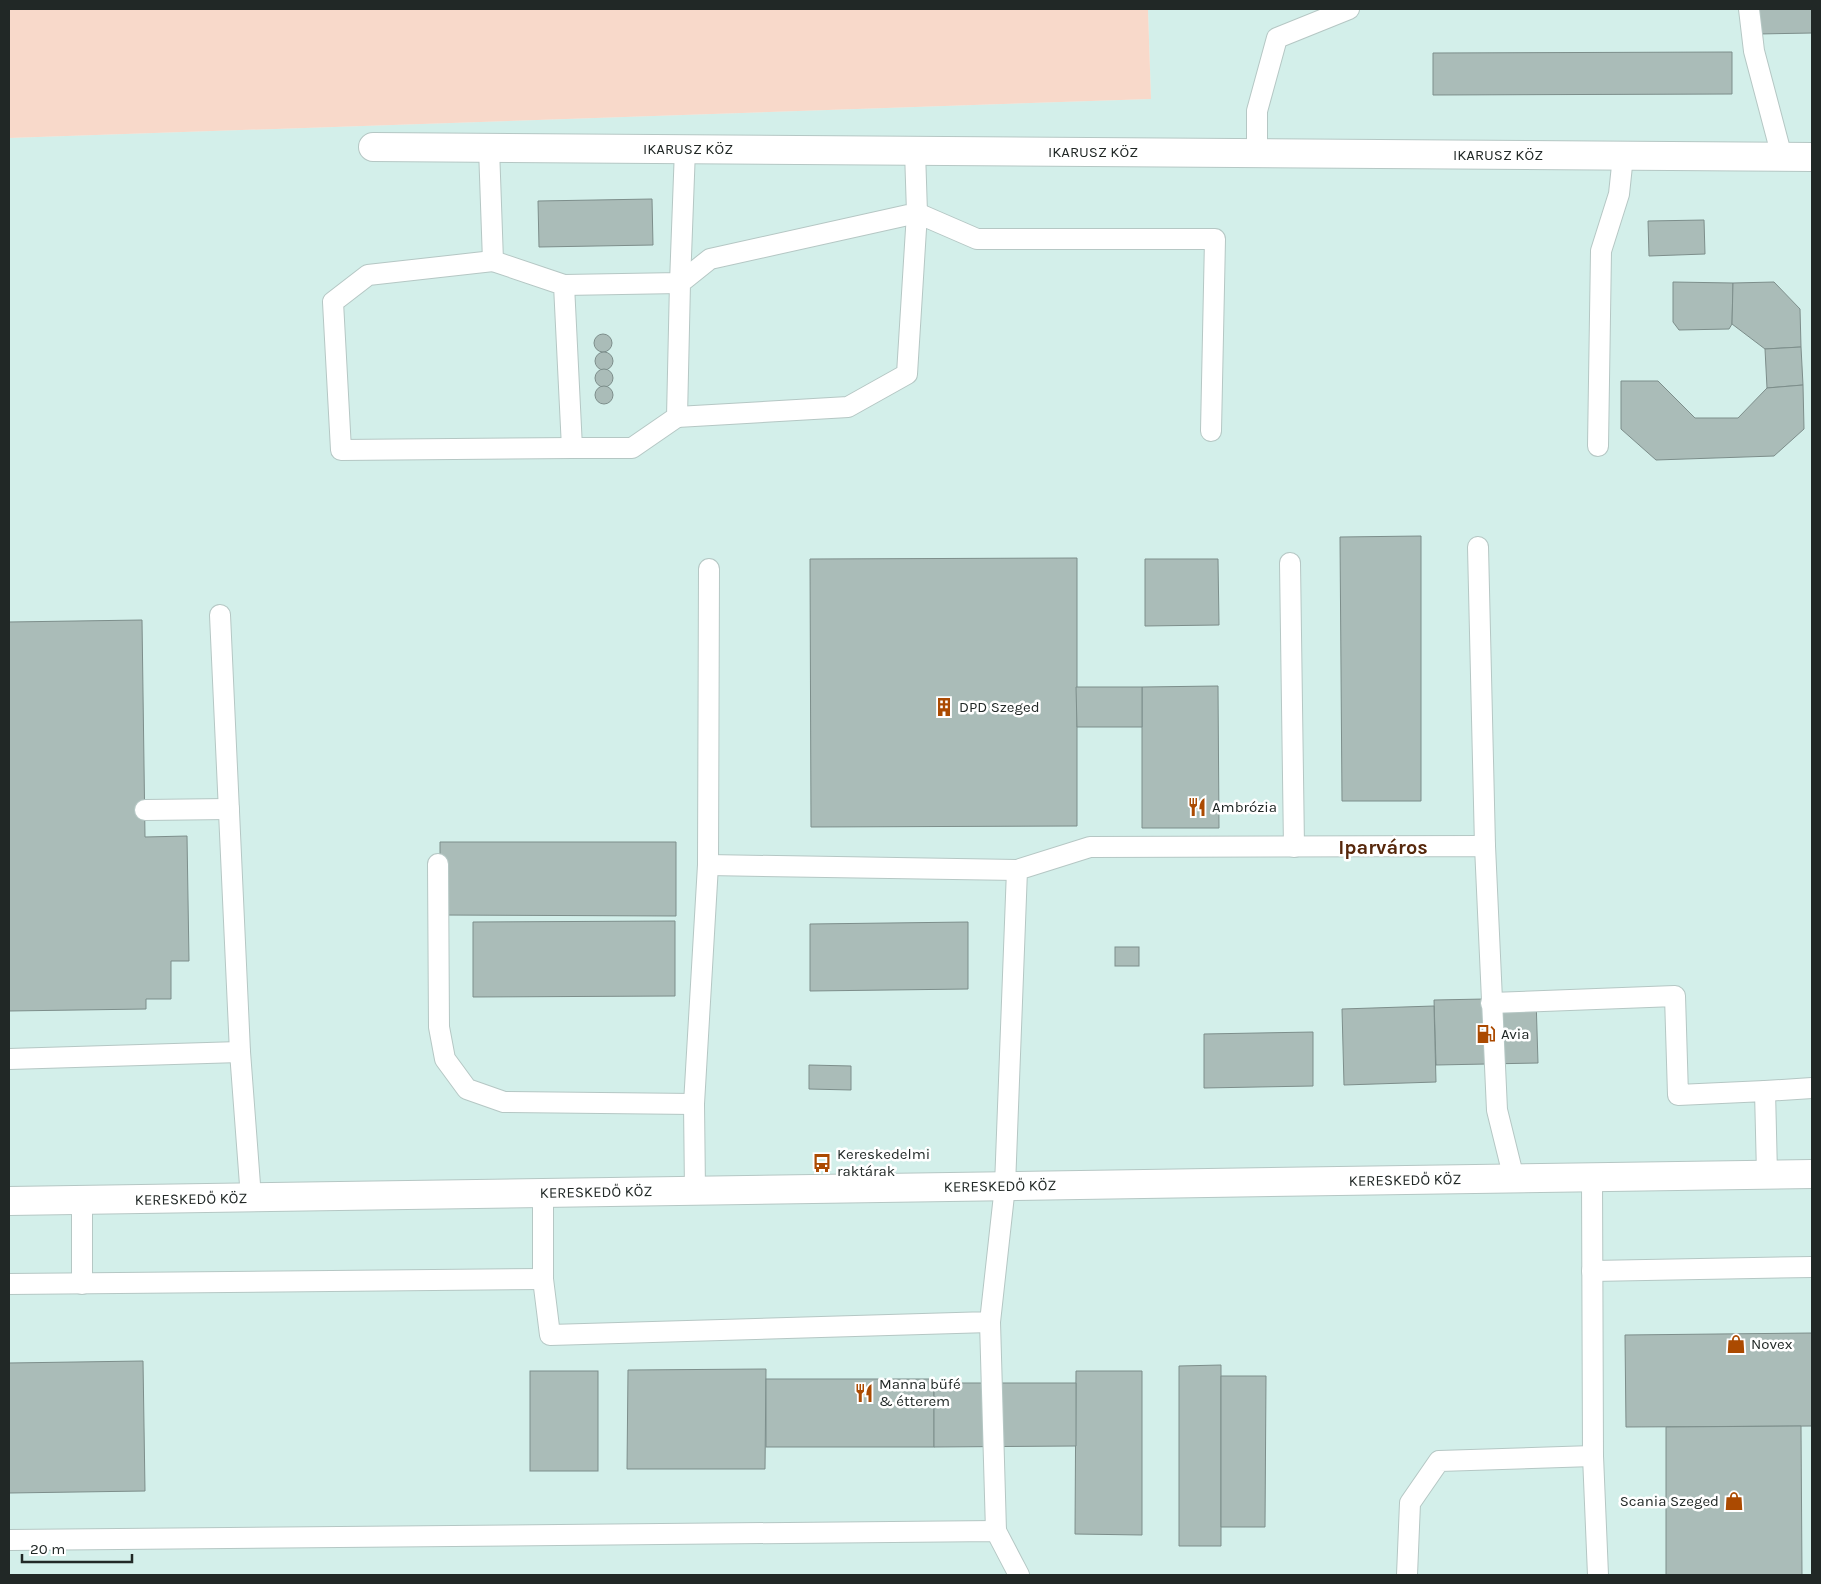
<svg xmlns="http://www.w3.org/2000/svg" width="1821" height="1584" viewBox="0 0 1821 1584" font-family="Karla,sans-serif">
<rect width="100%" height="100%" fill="#e5f8f5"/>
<path fill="#d3efea" d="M1148,9H1812V1575H9V138L1151,99Z"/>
<path fill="#f8d9ca" d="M9,9H1148L1151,99L9,138Z"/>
<g fill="#aabcb8" stroke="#7d8e8b">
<path d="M1758,9H1812V33L1758,34Z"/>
<path d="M1732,52V94L1433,95V53Z"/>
<path d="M652,199L653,245L539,247L538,201Z"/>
<path d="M1704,220L1705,254L1649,256L1648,221Z"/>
<path d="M1673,282L1733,283L1732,324L1729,329L1679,330L1673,322Z"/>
<path d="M1774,282L1800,309L1801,347L1765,349L1732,324L1733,283Z"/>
<circle cx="603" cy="343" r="9"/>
<path d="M1801,347L1803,385L1767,388L1765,349Z"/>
<circle cx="604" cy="361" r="9"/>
<circle cx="604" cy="378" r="9"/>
<path d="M1621,381H1658L1695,418H1738L1767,388L1803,385L1804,429L1774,456L1656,460L1621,429Z"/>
<circle cx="604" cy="395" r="9"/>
<path d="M1421,536V801H1342L1340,537Z"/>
<path d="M1077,558V826L811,827L810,559Z"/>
<path d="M1145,559H1218L1219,625L1145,626Z"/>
<path d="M142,620L145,837L187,836L189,961H171V999H146V1009L9,1011V622Z"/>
<path d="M1218,686L1219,828H1142V687Z"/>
<path d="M1076,687H1142V727H1077Z"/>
<path d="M440,842H676V916L440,915Z"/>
<path d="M675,921V996L473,997V922Z"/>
<path d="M968,922V989L810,991V924Z"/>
<rect x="1115" y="947" width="24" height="19"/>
<path d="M1536,998L1538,1063L1436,1065L1434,1000Z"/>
<path d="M1434,1006L1436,1082L1344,1085L1342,1009Z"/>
<path d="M1313,1032V1086L1204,1088V1034Z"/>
<path d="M809,1065L851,1066V1090L809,1089Z"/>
<path d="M1812,1333V1426L1626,1427L1625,1335Z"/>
<path d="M143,1361L145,1491L9,1493V1363Z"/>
<path d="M1221,1365V1546H1179V1366Z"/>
<path d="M766,1369L765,1469H627L628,1370Z"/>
<rect x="530" y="1371" width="68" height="100"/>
<path d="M1076,1371H1142V1535L1075,1534Z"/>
<path d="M1221,1376H1266L1265,1527H1221Z"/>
<rect x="766" y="1379" width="168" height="68"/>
<path d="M934,1383H1076V1446L934,1447Z"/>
<path d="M1801,1426L1802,1575H1666V1427Z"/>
</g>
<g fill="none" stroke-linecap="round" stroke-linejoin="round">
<g stroke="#b5c7c4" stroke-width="22">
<g id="lane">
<path d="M1749,9L1754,51L1782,157"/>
<path d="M489,148L493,261L564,285L572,448H632L677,417L680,283L710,259L917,213L915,151"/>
<path d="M1257,153V111L1277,38L1349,9"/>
<path d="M493,261L368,275L333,302L341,450L572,448"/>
<path d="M564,285L680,283L685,149"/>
<path d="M677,417L848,407L907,374L917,213L977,239H1215L1211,431"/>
<path d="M1598,446L1601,251L1619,194L1623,156"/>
<path d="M1478,547L1485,846"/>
<path d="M1290,563L1294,847"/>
<path d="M220,615L240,1052L251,1198"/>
<path d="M145,810L229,809"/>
<path d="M438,864L439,1027L445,1059L467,1089L504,1102L694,1104"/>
<path d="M708,865L1017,870"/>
<path d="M1491,1003L1675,996L1678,1095L1765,1091L1767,1174"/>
<path d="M9,1059L240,1052"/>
<path d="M1765,1091L1812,1088"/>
<path d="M1592,1178L1593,1456L1598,1575"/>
<path d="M695,1191L694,1104L708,865L709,569"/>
<path d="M543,1193V1279L550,1335L990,1322L1005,1186L1017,870L1090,847L1485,846L1497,1110L1514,1179"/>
<path d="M82,1200V1284"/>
<path d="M1592,1271L1812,1267"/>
<path d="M9,1284L543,1279"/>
<path d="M990,1322L996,1531"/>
<path d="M9,1540L996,1531L1019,1575"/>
<path d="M1407,1575L1410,1503L1439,1461L1593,1456"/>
</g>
</g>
<g stroke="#b5c7c4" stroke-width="30">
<g id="street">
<path d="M373,147L1812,157"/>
<path d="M9,1201L1812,1174"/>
</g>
</g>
<use href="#lane" stroke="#fff" stroke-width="20"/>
<use href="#street" stroke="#fff" stroke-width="28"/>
</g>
<defs>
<g id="building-bare" transform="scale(1.5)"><path d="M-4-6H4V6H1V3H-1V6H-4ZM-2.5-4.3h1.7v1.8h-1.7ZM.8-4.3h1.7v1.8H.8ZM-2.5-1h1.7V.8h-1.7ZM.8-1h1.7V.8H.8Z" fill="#ab4a01" stroke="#fff" stroke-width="2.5" paint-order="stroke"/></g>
<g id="restaurant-bare" transform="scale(1.5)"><path d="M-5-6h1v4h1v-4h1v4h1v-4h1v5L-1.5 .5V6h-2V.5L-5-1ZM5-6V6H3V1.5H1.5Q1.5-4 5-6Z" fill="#ab4a01" stroke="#fff" stroke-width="2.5" paint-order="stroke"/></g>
<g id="fuel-bare" transform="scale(1.5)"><path d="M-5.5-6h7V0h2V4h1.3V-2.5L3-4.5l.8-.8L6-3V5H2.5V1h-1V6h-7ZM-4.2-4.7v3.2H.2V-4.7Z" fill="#ab4a01" stroke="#fff" stroke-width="2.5" paint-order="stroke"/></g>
<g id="bus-bare" transform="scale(1.5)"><path d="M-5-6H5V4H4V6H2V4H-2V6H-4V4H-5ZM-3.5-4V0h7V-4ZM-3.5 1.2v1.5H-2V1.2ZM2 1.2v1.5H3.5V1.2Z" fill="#ab4a01" stroke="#fff" stroke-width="2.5" paint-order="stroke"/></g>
<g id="shop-bare" transform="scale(1.5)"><path d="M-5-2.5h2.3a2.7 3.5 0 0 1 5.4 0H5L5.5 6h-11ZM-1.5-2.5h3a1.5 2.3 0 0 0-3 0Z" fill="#ab4a01" stroke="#fff" stroke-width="2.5" paint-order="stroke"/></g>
</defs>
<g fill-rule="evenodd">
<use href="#building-bare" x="944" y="707"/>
<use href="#restaurant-bare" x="1197" y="807"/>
<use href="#fuel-bare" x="1486" y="1034"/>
<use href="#bus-bare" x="822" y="1163"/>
<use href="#shop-bare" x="1736" y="1344"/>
<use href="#restaurant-bare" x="864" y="1393"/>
<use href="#shop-bare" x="1734" y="1501"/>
</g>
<g text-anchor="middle" stroke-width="5" stroke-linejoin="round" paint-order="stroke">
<g font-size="15" fill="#212826" stroke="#fff">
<text x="688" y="154">IKARUSZ KÖZ</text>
<text x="1093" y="157">IKARUSZ KÖZ</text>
<text x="1498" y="160">IKARUSZ KÖZ</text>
<text transform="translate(1405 1180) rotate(-1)" y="5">KERESKEDŐ KÖZ</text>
<text transform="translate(1000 1186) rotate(-1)" y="5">KERESKEDŐ KÖZ</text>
<text transform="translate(596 1192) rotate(-1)" y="5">KERESKEDŐ KÖZ</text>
<text transform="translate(191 1199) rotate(-1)" y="5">KERESKEDŐ KÖZ</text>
</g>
<g font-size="15" fill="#212826" stroke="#fff" text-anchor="start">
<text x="959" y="712">DPD Szeged</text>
<text x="1212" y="812">Ambrózia</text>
<text x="1501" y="1039">Avia</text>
<text x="837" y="1159">Kereskedelmi<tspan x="837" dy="17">raktárak</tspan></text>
<text x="1751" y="1349">Novex</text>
<text x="879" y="1389">Manna büfé<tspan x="879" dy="17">&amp; étterem</tspan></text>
<text x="1719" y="1506" text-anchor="end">Scania Szeged</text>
</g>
<g font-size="20" font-weight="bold" fill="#57280c" stroke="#fff">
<text x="1383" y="854">Iparváros</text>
</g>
</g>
<rect width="1821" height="1584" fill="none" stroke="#212826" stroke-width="20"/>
<path d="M22 1554v8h110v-8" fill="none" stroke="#212826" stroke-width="2.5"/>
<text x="30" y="1554" font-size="15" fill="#212826" stroke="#ffffff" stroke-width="4" paint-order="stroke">20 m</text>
</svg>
